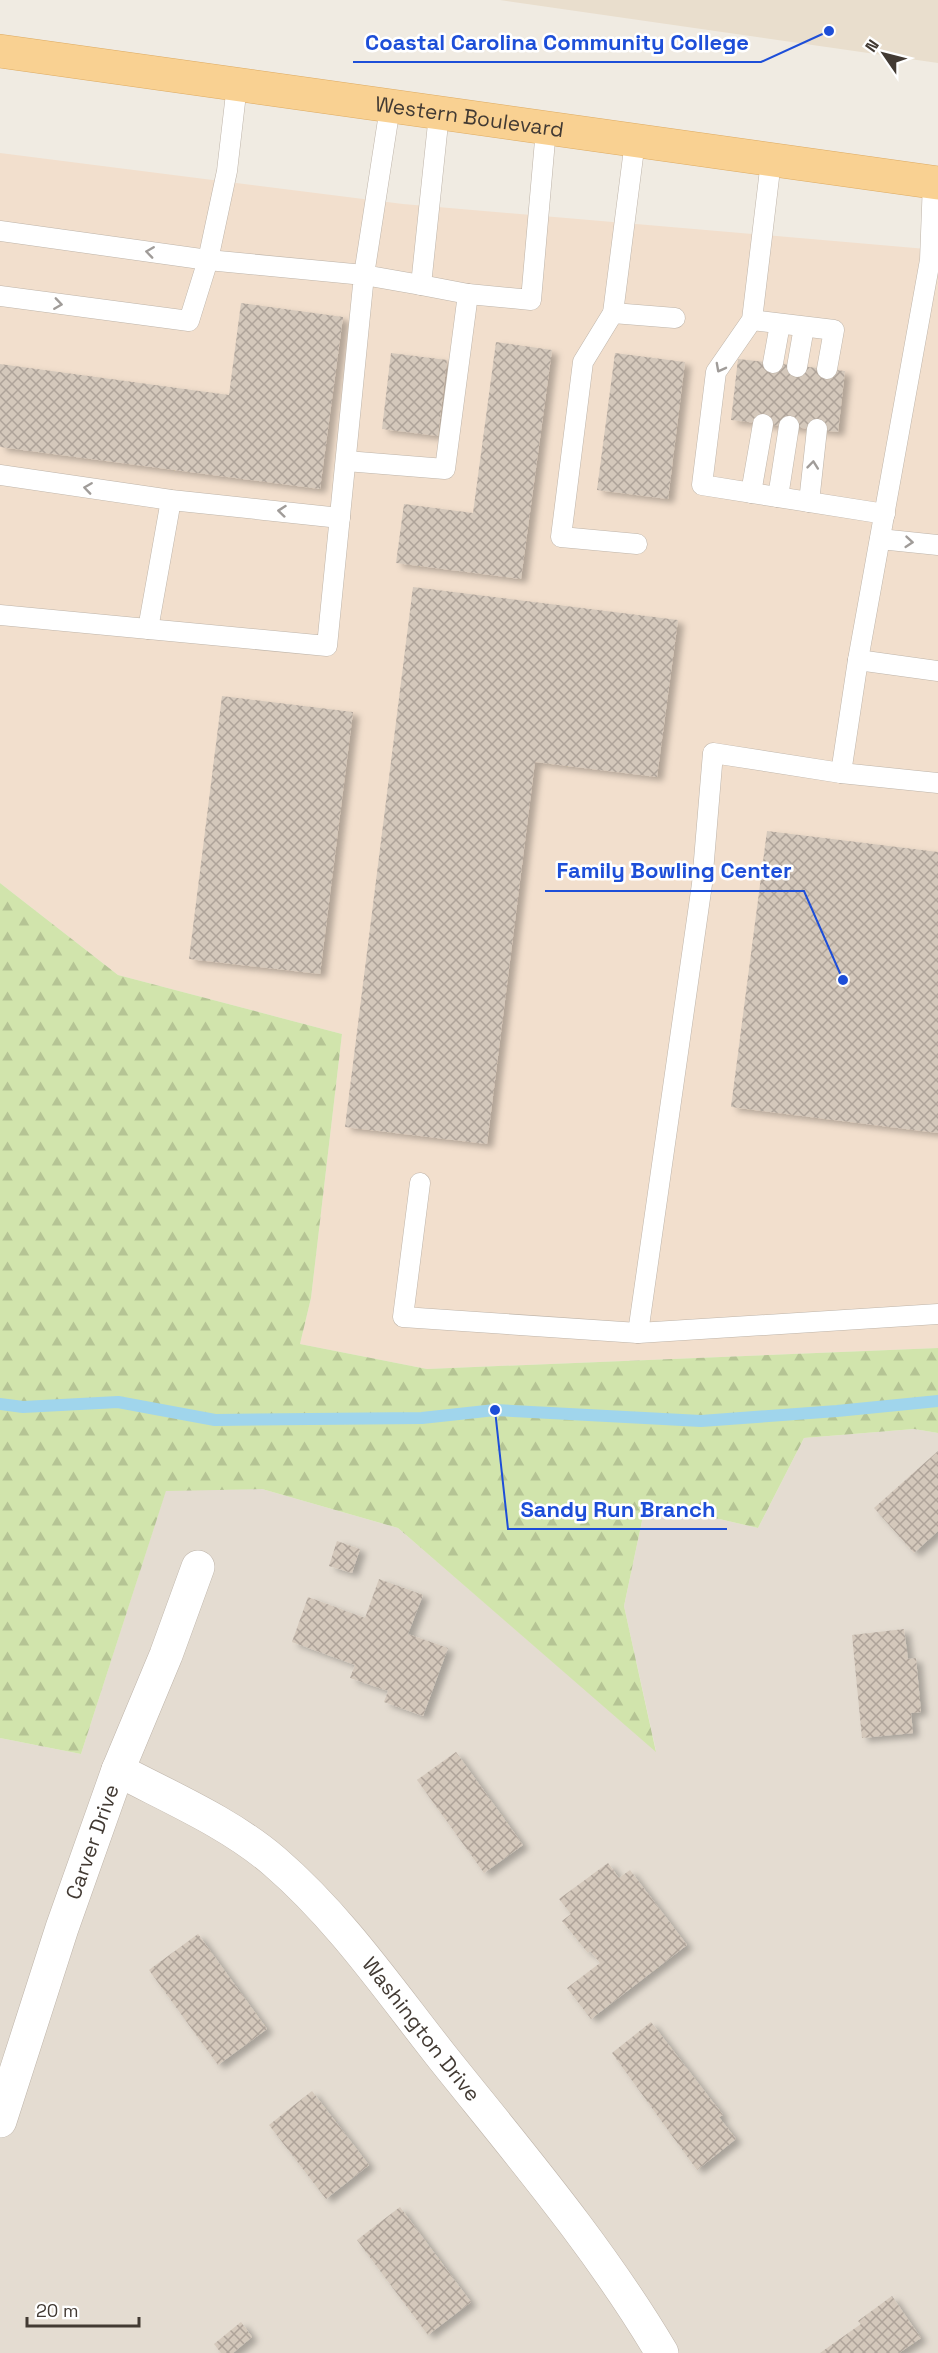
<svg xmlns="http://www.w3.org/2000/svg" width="938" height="2353" viewBox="0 0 938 2353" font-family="'Space Grotesk',sans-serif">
<defs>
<pattern id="forest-firs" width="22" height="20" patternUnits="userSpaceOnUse" patternTransform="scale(1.5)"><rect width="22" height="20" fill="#d1e4ac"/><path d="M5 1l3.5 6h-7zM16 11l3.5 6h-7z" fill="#b5c494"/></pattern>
<pattern id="building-cross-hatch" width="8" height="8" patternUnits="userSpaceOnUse" patternTransform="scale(1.5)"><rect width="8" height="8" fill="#d4c8bb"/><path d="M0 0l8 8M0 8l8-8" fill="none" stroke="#aea399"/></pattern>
<filter id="shadow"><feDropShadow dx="6" dy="4" stdDeviation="3" flood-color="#0004"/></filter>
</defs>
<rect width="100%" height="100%" fill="#f0ebe2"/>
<path fill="#e4dcd1" d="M914,1429L938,1433V2353H0V1738L81,1754L166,1490L262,1489L398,1528L656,1751L624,1606L646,1502L758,1528L804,1438Z"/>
<path fill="#f2dfcd" d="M0,153L403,204L938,250V1348L427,1369L300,1344L311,1298L342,1034L118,975L0,883Z"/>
<path fill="#e9decd" d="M500,0H938V63Z"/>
<path fill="url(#forest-firs)" d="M0,883L118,975L342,1034L311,1298L300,1344L427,1369L938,1348V1433L914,1429L804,1438L758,1528L646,1502L624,1606L656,1752L398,1528L262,1489L166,1491L81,1754L0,1738Z"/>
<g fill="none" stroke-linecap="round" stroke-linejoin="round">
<path stroke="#a0d5ec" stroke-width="12" d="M0,1404L23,1407L118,1402L215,1420L422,1418L495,1410L701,1421L837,1411L938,1401"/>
</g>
<g fill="url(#building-cross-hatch)" filter="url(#shadow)">
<path d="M241,303L343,317L320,489L0,447V364L229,395Z"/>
<path d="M496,342L552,350L521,579L396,563L404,504L473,513Z"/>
<path d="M391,353L447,360L438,436L382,429Z"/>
<path d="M615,353L685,362L668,499L597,490Z"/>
<path d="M738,359L845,371L838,432L731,420Z"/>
<path d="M413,587L678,620L657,777L535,762L487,1144L345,1127Z"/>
<path d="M222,696L353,712L320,974L189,959Z"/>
<path d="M767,831L938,852V1133L731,1107Z"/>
<path d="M938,1451V1531L914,1553L874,1508Z"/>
<path d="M337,1541L360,1549L352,1573L329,1566Z"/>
<path d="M379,1579L423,1595L408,1634L448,1648L423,1716L384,1702L388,1691L350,1678L355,1665L292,1642L308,1597L365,1618Z"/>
<path d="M904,1629L908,1659L916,1658L921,1712L911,1713L913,1733L862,1738L852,1635Z"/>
<path d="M456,1752L523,1845L484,1873L417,1780Z"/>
<path d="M608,1863L619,1878L630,1870L687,1945L591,2019L567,1988L600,1963L590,1951L588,1953L562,1921L571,1914L559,1899Z"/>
<path d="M198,1934L267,2029L218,2065L149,1970Z"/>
<path d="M651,2022L723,2115L719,2117L736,2139L697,2170L612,2053Z"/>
<path d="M312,2091L369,2165L326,2199L269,2125Z"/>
<path d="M400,2207L471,2302L428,2335L357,2240Z"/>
<path d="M892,2296L921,2338L899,2353H820L861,2324L858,2321Z"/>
<path d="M241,2322L252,2337L233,2353H221L214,2344Z"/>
</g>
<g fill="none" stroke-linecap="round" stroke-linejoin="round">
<g stroke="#beb4a9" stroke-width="21">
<g id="lane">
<path d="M390,107L364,275L421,285"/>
<path d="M439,114L421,285L468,294L531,300L546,129"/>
<path d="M635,141L613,313L583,362L561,537L637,544"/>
<path d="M771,161L752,320L716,372L702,485L885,514"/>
<path d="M933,182L930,260L858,660L841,773L713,753L702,884L638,1333L938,1314"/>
<path d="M0,231L208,260L364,275L327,646L0,615"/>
<path d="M0,296L189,321L208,260L227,171L237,85"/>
<path d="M613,313L675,318"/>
<path d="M752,320L834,330L827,369"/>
<path d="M773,363L780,324"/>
<path d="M797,367L804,327"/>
<path d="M346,461L445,469L468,294"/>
<path d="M0,475L171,500L340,518"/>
<path d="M751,493L763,424"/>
<path d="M778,497L789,426"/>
<path d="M809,502L817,429"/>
<path d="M880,539L938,545"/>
<path d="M148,629L171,500"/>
<path d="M858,660L938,671"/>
<path d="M841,773L938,783"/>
<path d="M420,1183L403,1317L638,1333"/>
</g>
</g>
<g stroke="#beb4a9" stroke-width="34">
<g id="street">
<path id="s1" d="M118,1770C171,1798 230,1823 275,1862C340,1918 390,1991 443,2058C519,2153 600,2248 662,2353"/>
<path id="s2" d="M0,2121L62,1928L118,1770L166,1655L198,1567"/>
</g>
</g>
<g stroke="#ddab63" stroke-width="34">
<g id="primary">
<path id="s3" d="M0,51L938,183"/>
</g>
</g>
<use href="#lane" stroke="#fff" stroke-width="20"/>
<use href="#street" stroke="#fff" stroke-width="33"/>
<use href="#primary" stroke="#f9d192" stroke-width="33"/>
</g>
<defs><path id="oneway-chevron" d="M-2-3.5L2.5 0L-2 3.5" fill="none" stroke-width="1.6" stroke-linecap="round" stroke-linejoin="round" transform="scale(1.5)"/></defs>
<g stroke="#a09c99">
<use href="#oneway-chevron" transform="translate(150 252) rotate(-172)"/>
<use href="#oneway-chevron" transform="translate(58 304) rotate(8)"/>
<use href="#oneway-chevron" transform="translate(720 368) rotate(118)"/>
<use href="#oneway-chevron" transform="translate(813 465) rotate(-84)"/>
<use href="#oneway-chevron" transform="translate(88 488) rotate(-172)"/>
<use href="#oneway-chevron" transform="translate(282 511) rotate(-174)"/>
<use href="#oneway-chevron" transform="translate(909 542) rotate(5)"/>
</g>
<g text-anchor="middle" stroke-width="5" stroke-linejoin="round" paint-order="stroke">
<g font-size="21" fill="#423a33" stroke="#fff">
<text dy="7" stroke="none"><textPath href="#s3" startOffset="474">Western Boulevard</textPath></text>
<text dy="7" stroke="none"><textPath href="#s2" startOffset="294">Carver Drive</textPath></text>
<text dy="7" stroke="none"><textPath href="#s1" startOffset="405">Washington Drive</textPath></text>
</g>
</g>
<path fill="none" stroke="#1d4ed8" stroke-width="2" d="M829 31L761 62H353M843 980L804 891H545M495 1410L508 1529H727"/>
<g fill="#1d4ed8" stroke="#fff" stroke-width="2">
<circle cx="829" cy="31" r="6"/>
<circle cx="843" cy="980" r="6"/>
<circle cx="495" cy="1410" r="6"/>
</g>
<g font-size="22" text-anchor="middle" font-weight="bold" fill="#1d4ed8" stroke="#fff" stroke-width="5" stroke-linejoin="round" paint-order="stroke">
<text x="557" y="50">Coastal Carolina Community College</text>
<text x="674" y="878">Family Bowling Center</text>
<text x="618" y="1517">Sandy Run Branch</text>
</g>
<g transform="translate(884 54) rotate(305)" stroke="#ffffff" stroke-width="4.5" paint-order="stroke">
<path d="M0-4.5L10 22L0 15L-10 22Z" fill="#423a33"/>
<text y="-9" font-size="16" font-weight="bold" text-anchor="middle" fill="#423a33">N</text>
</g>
<path d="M27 2317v9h112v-9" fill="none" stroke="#423a33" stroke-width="3"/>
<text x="36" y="2317" font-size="18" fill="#423a33" stroke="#ffffff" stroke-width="4.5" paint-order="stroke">20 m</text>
</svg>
